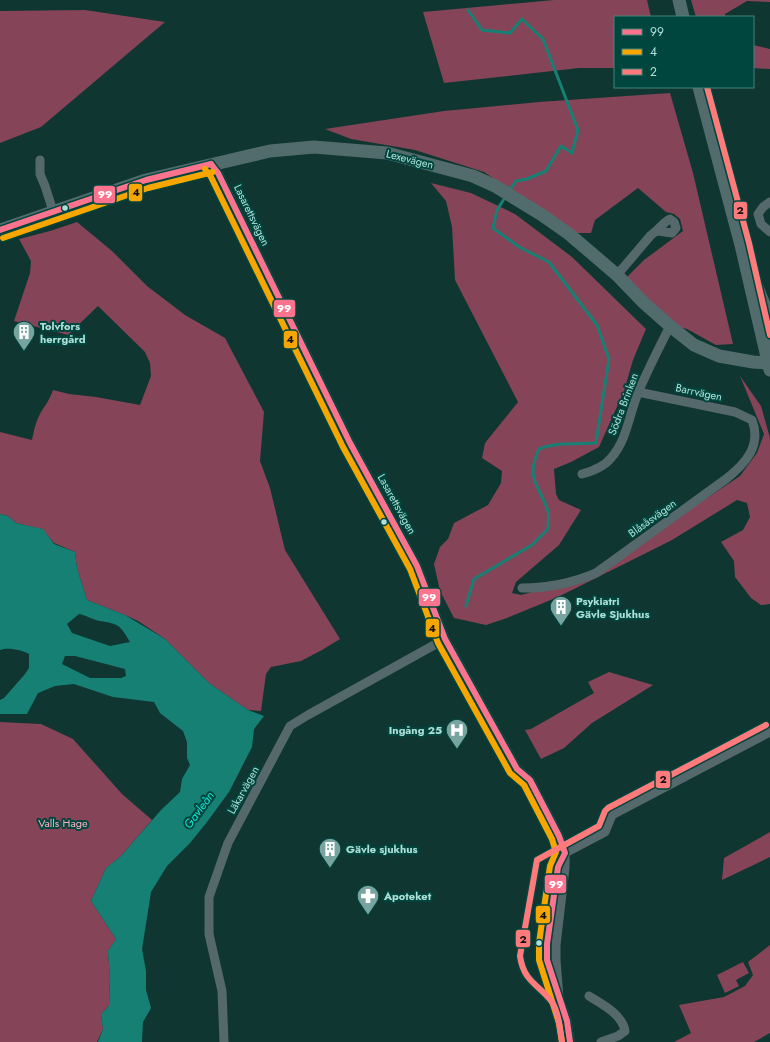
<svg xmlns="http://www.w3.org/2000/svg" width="770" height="1042" viewBox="0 0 770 1042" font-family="Jost,sans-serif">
<rect width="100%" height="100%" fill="#0f3631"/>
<g fill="#854457">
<path d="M554,0H647L651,17H615V68H579L444,83L423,12Z"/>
<path d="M691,0H770V2L747,1L725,14V17H696Z"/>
<path d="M85,10L165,22L41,127L0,143V11Z"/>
<path d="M753,45L770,49V69L753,68Z"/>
<path d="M670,93L693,173L733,344L716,345L687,329L670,325L624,280L644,260L683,231L680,219L674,214L666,212L638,188L595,220L591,233H573L484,172L415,150L351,139L325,129L444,111L539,102Z"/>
<path d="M431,183L471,193L515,214L572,257L646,329L633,360L624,391L599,447L571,462L554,469L556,494L559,500L581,510L559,545L516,582L512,593L521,595L591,576L740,476L757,453L764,434L740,376L761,406L770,438V604L761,605L751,598L735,577L734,561L721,542L743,530L750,517L747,503L737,500L672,540L558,597L507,618L486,625L454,618L440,591L434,564L440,547L448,539L454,523L488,505L501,483L502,471L482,458L485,443L518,402L455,280L452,227L446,201Z"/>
<path d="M77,222L112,251L147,286L185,315L225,338L264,412L260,461L270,488L285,550L340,639L322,650L301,661L271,667L266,674L261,711L248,710L209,683L165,639L138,621L125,615L87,600L77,568L75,552L54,543L42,529L16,523L8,516L0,514V432L32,440C34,430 36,421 41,412C46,404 50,399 53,390L69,394L96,397L140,405L151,376L150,363L145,352L98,306L68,335L14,321L30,273L31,261L19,239L50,231Z"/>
<path d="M609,672L653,685L592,723L564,748L541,759L525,730L531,729L594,693L588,682Z"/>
<path d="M0,722L41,724L73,739L122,794L152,820L121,856L106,868L91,901L116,939L108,951L110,979L109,1006L101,1014L103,1029L97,1042H0Z"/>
<path d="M770,832V857L722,880L724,858Z"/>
<path d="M770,945V1033L754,1042H674L691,1033L679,1005L724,997L745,986L753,975L748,962Z"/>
<path d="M743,962L749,973L736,980L739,986L725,993L717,975Z"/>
</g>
<path fill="#178075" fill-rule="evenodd" d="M0,514L8,516L16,523L43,529L54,544L75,552L77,568L87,600L125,615L165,639L209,683L248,710L264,716L254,729L252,747L229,792L207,822L190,843L167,866L151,892L142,949L146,971V990L151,1008L143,1022L142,1042H98L103,1029L101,1014L109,1006L110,979L108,951L116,939L91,901L106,868L121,856L161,810L180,792L182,779L190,765L187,758V742L183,731L160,713L154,702L113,697L74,684L55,686L38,693L27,714H0V700L4,698L25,674L29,668V654C22,650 8,647 0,650ZM79,614C88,616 93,620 100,621C119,624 120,625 130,642L110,646L72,633L67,624ZM65,656H75L125,669L126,676L121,678H90L62,664Z"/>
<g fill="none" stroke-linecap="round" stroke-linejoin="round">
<g stroke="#178075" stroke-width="3">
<path d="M468,10L482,30L510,33L522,19L543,39L578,130L572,153L561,146L546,171L527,179L516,181L509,191"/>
<path d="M466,606L474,579L532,545L548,529C548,524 549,516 548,511C539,484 525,480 539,449C557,442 577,444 596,443L609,359L597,325L549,262L519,247L493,228L497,210L506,196"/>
</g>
<g stroke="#55696c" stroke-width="9">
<path d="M40,160V174L45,186L53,211"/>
<path d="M211,164L218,173L350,443L417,566L445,639L517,769L530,780L559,836L565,853V868L556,945V960L559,998L567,1021L570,1042"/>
<path d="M770,202L763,207L758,214L761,224L770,232"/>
<path d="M617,275L651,235C659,230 662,223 670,219L674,222L676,228L672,233L658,231"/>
<path d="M582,474C593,471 604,467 611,458C627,440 629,415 638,393C647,371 659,348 670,326"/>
<path d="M522,588C546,588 573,583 596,573L726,479C745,464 762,446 752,420L735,412L638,392"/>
<path d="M565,853L605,832L612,815L770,732"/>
<path d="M589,996C602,1004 622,1014 625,1031L618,1036L601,1042"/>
<path d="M224,1042L222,991L209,934V897L228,843L290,726L308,715L445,639"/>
</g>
<g stroke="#526c6d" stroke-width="13">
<path d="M679,0L683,17"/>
<path d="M699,87L741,245L770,370"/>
<path d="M0,230L146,180L270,151L314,147L387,153L473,176L495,186L542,215L569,234L617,275L644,303L670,326L694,345L719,356L753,362L770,363"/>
<path d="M757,287L770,319"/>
</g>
<g stroke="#00453e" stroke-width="9">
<g id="bus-1">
<path d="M211,164L218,173L350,443L417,566L445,639L517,769L530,780L559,836L565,853L558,867L547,944V960L567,1021L570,1042"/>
<path d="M0,230L146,180L211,164"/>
</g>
</g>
<g stroke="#00453e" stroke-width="9">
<g id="bus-2">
<path d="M205,169L211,177L343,447L410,569L438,643L510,773L524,785L552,839L556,852L550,866L539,943V960L559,1023L562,1042"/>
<path d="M3,238L148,188L213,172"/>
</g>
</g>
<g stroke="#00453e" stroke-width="9">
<g id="bus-3">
<path d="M707,87L749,243L770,335"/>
<path d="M562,1042C560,1030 559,1013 552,1002C539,984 524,983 520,956L537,860L599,826L605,811L608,808L766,725"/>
</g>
</g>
<use href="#bus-1" stroke="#fc738d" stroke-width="6"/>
<use href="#bus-2" stroke="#f7a600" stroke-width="6"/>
<use href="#bus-3" stroke="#ff7a7a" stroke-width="6"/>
</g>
<defs>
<g id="building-pin" transform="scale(1.15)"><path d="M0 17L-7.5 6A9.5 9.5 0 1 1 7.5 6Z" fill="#77a49e" stroke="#00453e"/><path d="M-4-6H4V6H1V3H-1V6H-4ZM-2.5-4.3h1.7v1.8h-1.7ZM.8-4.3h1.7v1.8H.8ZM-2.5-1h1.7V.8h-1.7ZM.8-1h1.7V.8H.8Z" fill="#fff"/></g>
<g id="hospital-pin" transform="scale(1.15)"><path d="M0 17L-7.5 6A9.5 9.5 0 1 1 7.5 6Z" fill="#77a49e" stroke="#00453e"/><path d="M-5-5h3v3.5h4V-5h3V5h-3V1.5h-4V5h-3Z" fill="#fff"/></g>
<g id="pharmacy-pin" transform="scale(1.15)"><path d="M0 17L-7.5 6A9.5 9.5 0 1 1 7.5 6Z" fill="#77a49e" stroke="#00453e"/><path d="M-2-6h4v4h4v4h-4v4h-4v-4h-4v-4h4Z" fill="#fff"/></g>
</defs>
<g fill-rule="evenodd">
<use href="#building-pin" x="24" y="332"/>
<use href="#building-pin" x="561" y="607"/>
<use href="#hospital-pin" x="457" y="730"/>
<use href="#building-pin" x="330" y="849"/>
<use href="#pharmacy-pin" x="368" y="896"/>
</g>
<g fill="#afe0d8" stroke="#00453e" stroke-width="1.5">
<circle cx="65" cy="208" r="3.5"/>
<circle cx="384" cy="522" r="3.5"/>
<circle cx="539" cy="943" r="3.5"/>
</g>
<g text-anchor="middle" stroke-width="4" stroke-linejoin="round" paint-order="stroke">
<g font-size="11" fill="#afe0d8" stroke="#00453e">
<text transform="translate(410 159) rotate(14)" y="4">Lexevägen</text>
<text transform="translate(252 215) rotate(64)" y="4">Lasarettsvägen</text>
<text transform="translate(699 392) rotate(12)" y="4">Barrvägen</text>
<text transform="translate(623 404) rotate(-69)" y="4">Södra Brinken</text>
<text transform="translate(397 504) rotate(61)" y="4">Lasarettsvägen</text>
<text transform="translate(652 518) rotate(-36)" y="4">Blåsåsvägen</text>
<text transform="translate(243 790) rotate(-61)" y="4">Läkarvägen</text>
</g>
<g font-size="11" font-weight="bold" fill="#afe0d8" stroke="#00453e" text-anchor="start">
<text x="40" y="330">Tolvfors<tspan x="40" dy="13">herrgård</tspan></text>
<text x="576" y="605">Psykiatri<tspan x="576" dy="13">Gävle Sjukhus</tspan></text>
<text x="442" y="734" text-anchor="end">Ingång 25</text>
<text x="346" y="853">Gävle sjukhus</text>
<text x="384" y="900">Apoteket</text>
</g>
<g font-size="11" fill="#ffb4c5" stroke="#00453e">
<text x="63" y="827">Valls Hage</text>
</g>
<g font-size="12" font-style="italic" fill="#0dead6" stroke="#00453e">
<text transform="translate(199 810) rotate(-54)" y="4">Gavleån</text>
</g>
</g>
<g stroke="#00453e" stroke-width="1.5">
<rect x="128" y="183" width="15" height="19" rx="4" fill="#f7a600"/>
<rect x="93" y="185" width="23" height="19" rx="4" fill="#fc738d"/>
<rect x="733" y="201" width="15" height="19" rx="4" fill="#ff7a7a"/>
<rect x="273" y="299" width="23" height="19" rx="4" fill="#fc738d"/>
<rect x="283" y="330" width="15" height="19" rx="4" fill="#f7a600"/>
<rect x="418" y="588" width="23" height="19" rx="4" fill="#fc738d"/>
<rect x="425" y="618" width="15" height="20" rx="4" fill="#f7a600"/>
<rect x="655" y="770" width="16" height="19" rx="4" fill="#ff7a7a"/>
<rect x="544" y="874" width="23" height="20" rx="4" fill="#fc738d"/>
<rect x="535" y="905" width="16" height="19" rx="4" fill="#f7a600"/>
<rect x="515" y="929" width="16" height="19" rx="4" fill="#ff7a7a"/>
</g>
<g font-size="11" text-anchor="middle" font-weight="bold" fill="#fff">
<text x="105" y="198">99</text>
<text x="284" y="312">99</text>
<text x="429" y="601">99</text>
<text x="556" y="888">99</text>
</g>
<g font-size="11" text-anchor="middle" font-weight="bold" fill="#111">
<text x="136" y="196">4</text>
<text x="740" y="214">2</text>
<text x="290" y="343">4</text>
<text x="432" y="632">4</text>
<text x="663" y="783">2</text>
<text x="543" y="919">4</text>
<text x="523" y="943">2</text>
</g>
<rect x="614" y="16" width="140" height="72" fill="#00453e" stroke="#46837c"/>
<rect x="622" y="29" width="20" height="6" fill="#fc738d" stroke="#46837c"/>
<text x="650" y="36" font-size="12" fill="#afe0d8">99</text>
<rect x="622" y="49" width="20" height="6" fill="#f7a600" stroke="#46837c"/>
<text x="650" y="56" font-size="12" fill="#afe0d8">4</text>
<rect x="622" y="69" width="20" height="6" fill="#ff7a7a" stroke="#46837c"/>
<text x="650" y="76" font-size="12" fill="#afe0d8">2</text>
</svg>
